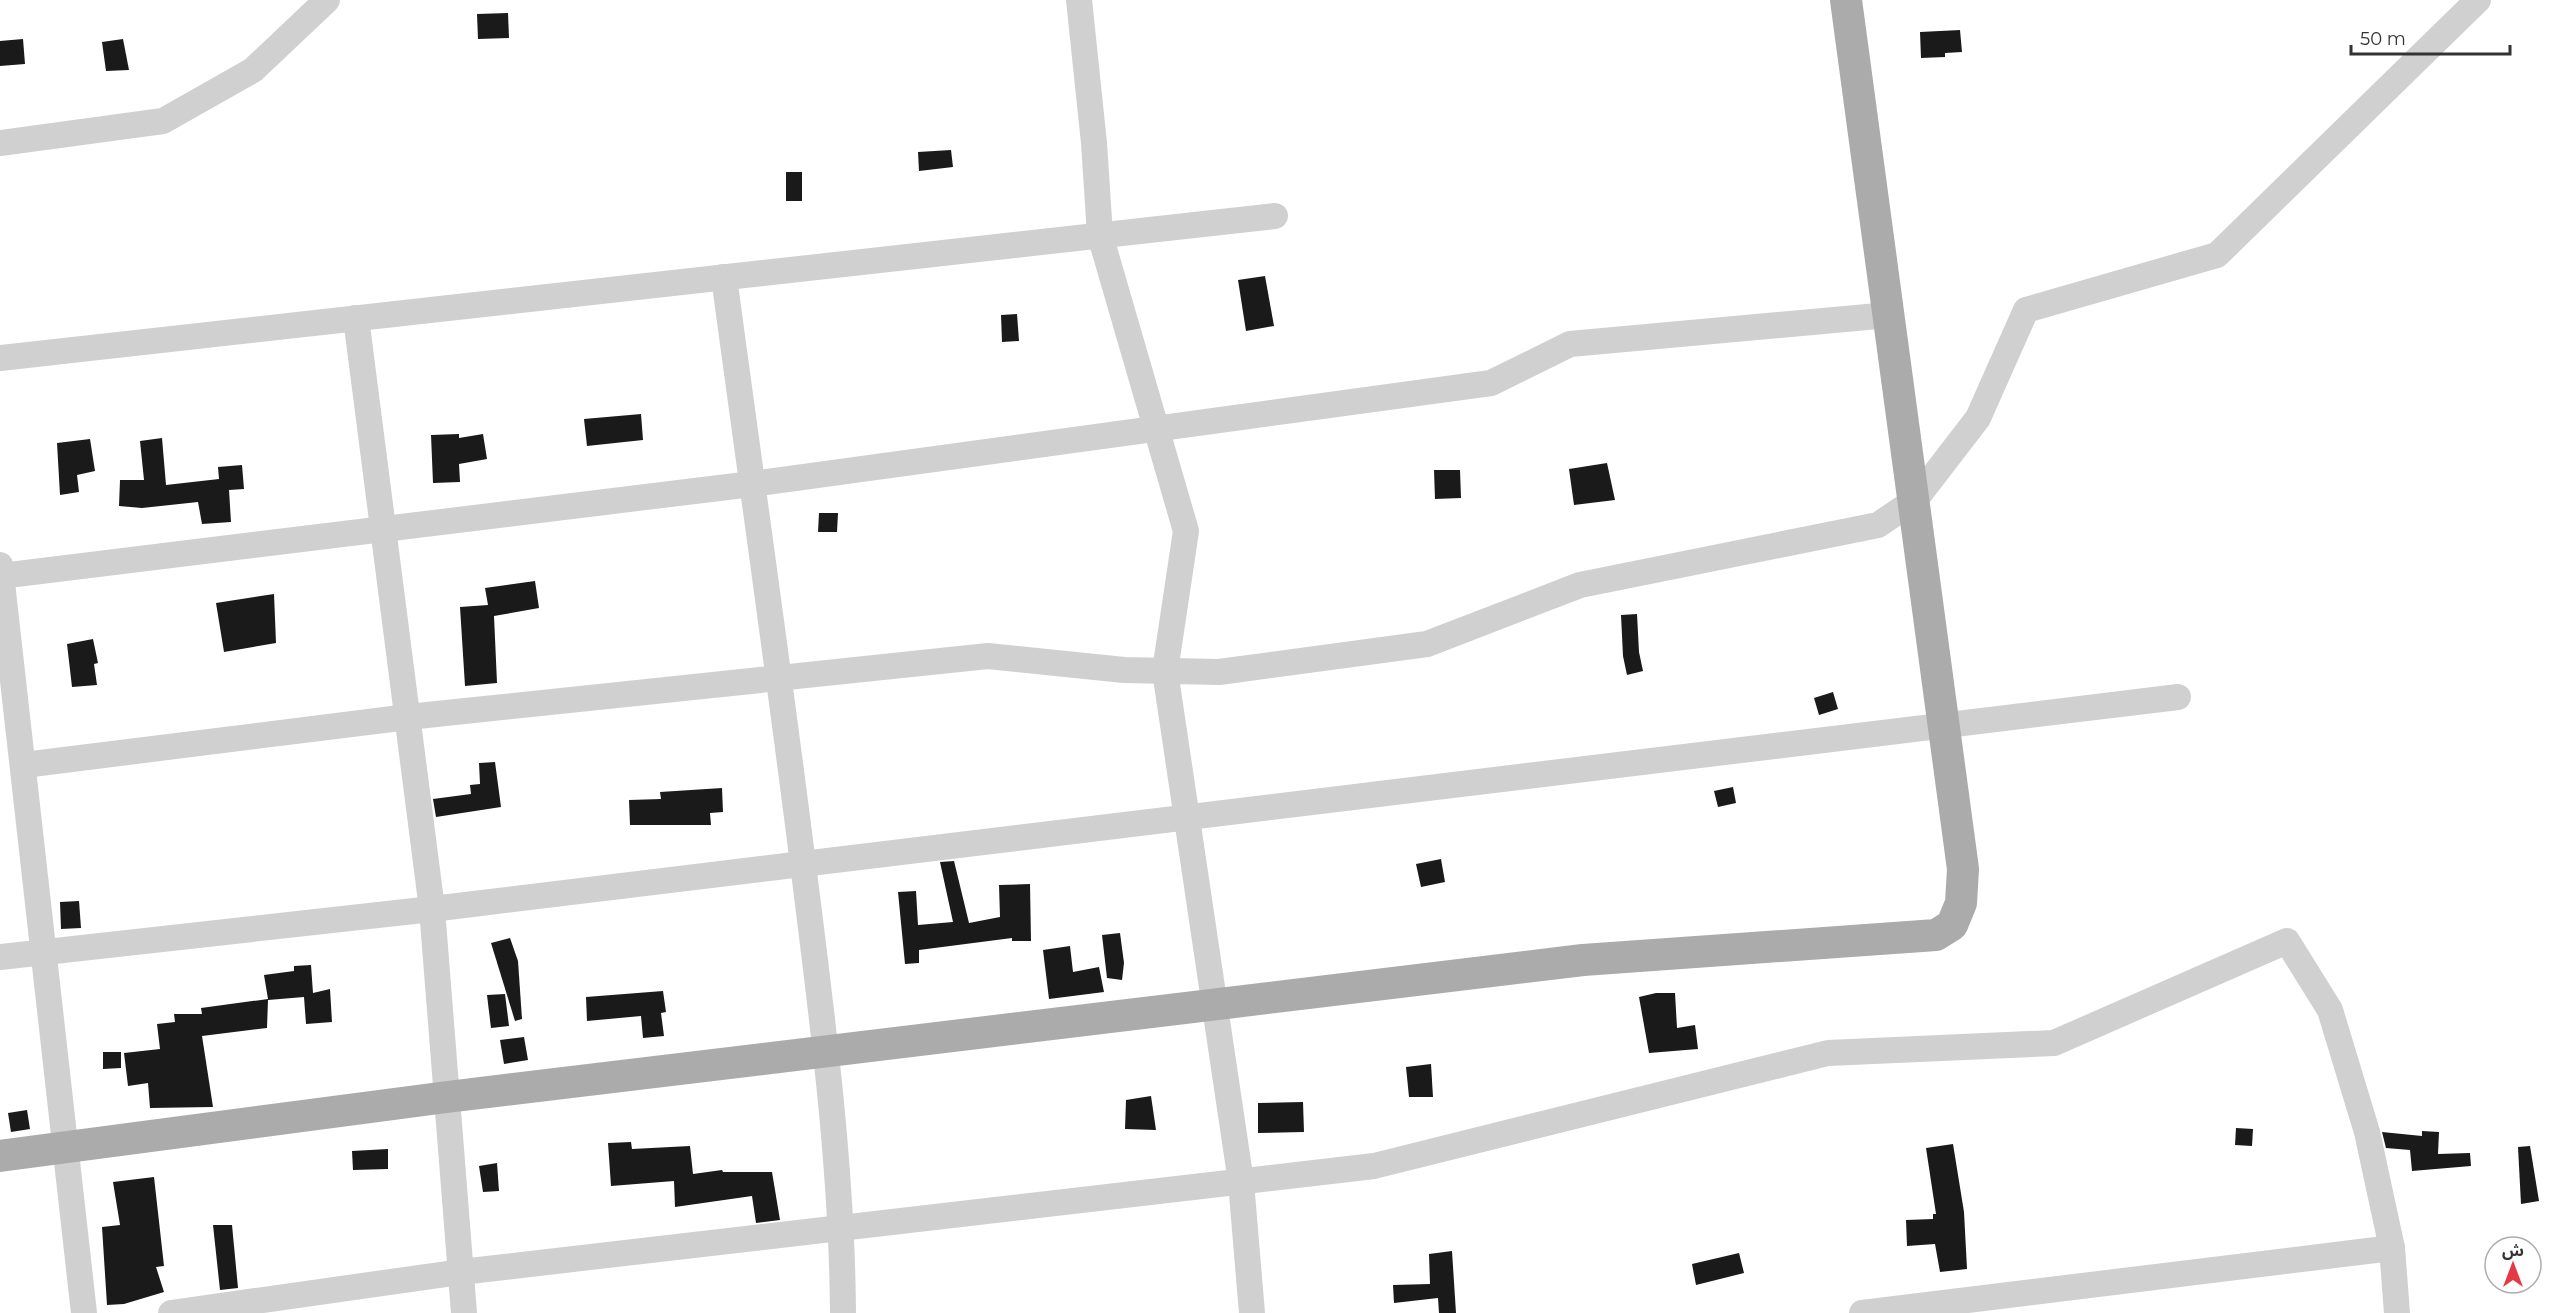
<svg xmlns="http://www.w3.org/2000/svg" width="2561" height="1313" viewBox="0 0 2561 1313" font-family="Montserrat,'Noto Sans Arabic',sans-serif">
<rect width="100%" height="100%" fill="#fff"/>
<g fill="#1a1a1a">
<path d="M508,13L509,38L478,39L477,14Z"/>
<path d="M1960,30L1962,52L1945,53V57L1921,58L1920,32Z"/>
<path d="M23,39L25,64L0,66V41Z"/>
<path d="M123,39L129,70L106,71L102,42Z"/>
<path d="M951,150L953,167L919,171L918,152Z"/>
<rect x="786" y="172" width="16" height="29"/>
<path d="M1265,276L1274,326L1246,331L1238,280Z"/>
<path d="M1017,314L1019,341L1002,342L1001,315Z"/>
<path d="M641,414L643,440L587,446L584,419Z"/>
<path d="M459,434V438L483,434L487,459L459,464L460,482L433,483L431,435Z"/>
<path d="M162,438L166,485L219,479L218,467L242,465L244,489L229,490L231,522L202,524L198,502L142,508L119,506L120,480H144L140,441Z"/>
<path d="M90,439L95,471L77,475L79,492L60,495L57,443Z"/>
<path d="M1607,463L1615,500L1574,505L1569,469Z"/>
<path d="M1434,470H1460L1461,498L1435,499Z"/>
<path d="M819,513H838L837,532H818Z"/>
<path d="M535,581L539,608L494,616L497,683L465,686L460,607L488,605L485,588Z"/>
<path d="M274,594L276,643L224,652L216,603Z"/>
<path d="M1637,614L1639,652L1643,671L1627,675L1623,656L1621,615Z"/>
<path d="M93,639L98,663L94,664L97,685L72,687L67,644Z"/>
<path d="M1833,692L1838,709L1819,715L1814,698Z"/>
<path d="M495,762L501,807L436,817L433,799L471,794L470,785L480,784L479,763Z"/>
<path d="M1733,787L1736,803L1718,807L1714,791Z"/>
<path d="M722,788L723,812L710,813L711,825H630L629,800L661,799L660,792Z"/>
<path d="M1441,859L1445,882L1421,887L1416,864Z"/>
<path d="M954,861L969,923L1000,917L999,885L1030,884L1031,941H1012V938L919,950V963L905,964L898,892L916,891L918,925L953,922L940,862Z"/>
<path d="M79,901L81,928L61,929L60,902Z"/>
<path d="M1120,933L1124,963L1122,980L1107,978L1102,935Z"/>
<path d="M510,938L518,961L522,1019L515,1021L491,943Z"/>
<path d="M1070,946L1073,972L1099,967L1104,992L1049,999L1043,950Z"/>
<path d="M311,965L313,993L330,989L332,1022L306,1024L304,997L268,1000L267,1028L202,1036L213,1107L150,1108L148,1083L128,1086L124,1053L160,1049L157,1024L175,1022L174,1014H202L201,1008L268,999L264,975L294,971V966Z"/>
<path d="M663,991L666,1012L661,1013L664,1036L643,1038L641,1016L587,1021L586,997Z"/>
<path d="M1656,993H1675L1677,1028L1695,1025L1698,1049L1649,1053L1639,997Z"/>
<path d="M505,994L509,1026L491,1028L487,995Z"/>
<path d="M524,1037L528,1060L504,1064L500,1040Z"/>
<path d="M103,1052H121V1068L103,1069Z"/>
<path d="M1431,1064L1433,1097H1409L1406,1067Z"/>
<path d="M1151,1096L1156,1130L1125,1129L1126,1100Z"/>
<path d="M1303,1102L1304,1132L1258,1133V1103Z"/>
<path d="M27,1110L30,1129L11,1132L8,1113Z"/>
<path d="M2236,1128L2253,1129L2252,1146L2235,1145Z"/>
<path d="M2422,1131L2439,1132L2438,1154L2470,1153L2471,1166L2412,1171L2410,1150L2386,1148L2382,1132L2422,1136Z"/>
<path d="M631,1142L632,1149L690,1146L693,1174L722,1170L723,1172H772L780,1220L756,1223L752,1196L675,1207L674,1181L611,1186L608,1143Z"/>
<path d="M1953,1144L1964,1212L1967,1269L1940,1272L1935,1244L1907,1246L1906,1220L1933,1219V1214H1936L1926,1148Z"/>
<path d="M2530,1146L2539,1201L2521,1204L2518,1147Z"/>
<path d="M388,1149V1169L353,1170L352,1151Z"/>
<path d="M497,1163L499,1191L483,1192L479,1166Z"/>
<path d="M154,1177L164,1266L156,1267L164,1292L124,1304L107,1305L102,1227L120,1225L113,1182Z"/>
<path d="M213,1225H232L238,1288L220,1290Z"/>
<path d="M1452,1251L1456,1313H1439L1438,1298L1394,1303L1393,1285L1430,1284L1429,1254Z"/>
<path d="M1739,1253L1744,1273L1696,1285L1692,1264Z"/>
</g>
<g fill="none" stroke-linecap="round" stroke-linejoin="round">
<g stroke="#d0d0d0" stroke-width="26">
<path d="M1079,0L1094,143L1100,235L1186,531L1165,671L1241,1182L1252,1313"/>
<path d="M0,143L163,121L253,70L327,0"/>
<path d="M724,277C751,478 780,679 805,880C823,1024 842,1168 843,1313"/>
<path d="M356,318L432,909L464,1313"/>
<path d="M0,358L1275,216"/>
<path d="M0,565L84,1313"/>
<path d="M0,576L752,484L1491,383L1570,344L1889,315"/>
<path d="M24,765L408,717L988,656L1124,670L1219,672L1427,644L1580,585L1878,525L1915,500L1978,418L2026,310L2217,255L2478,0"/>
<path d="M0,957L432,909L2178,697"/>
<path d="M171,1313L461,1272L1374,1166L1828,1053L2054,1043L2287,941L2330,1010L2367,1132L2392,1248L2397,1313"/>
<path d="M1862,1313L2392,1248"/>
</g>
<path stroke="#ababab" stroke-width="32" d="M0,1156L447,1097L1583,960L1936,935L1952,925L1961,903L1963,869L1846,0"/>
</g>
<g transform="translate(2513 1265)"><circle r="28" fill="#ffffff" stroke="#adadad" stroke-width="1.5"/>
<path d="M0-4.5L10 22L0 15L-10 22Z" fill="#e63946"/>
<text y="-9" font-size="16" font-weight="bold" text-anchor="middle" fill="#333333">ش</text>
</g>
<path d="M2351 45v9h159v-9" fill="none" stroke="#333333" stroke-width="3"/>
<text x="2360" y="45" font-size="18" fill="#333333" stroke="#ffffff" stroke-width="4.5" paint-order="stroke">50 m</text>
</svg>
